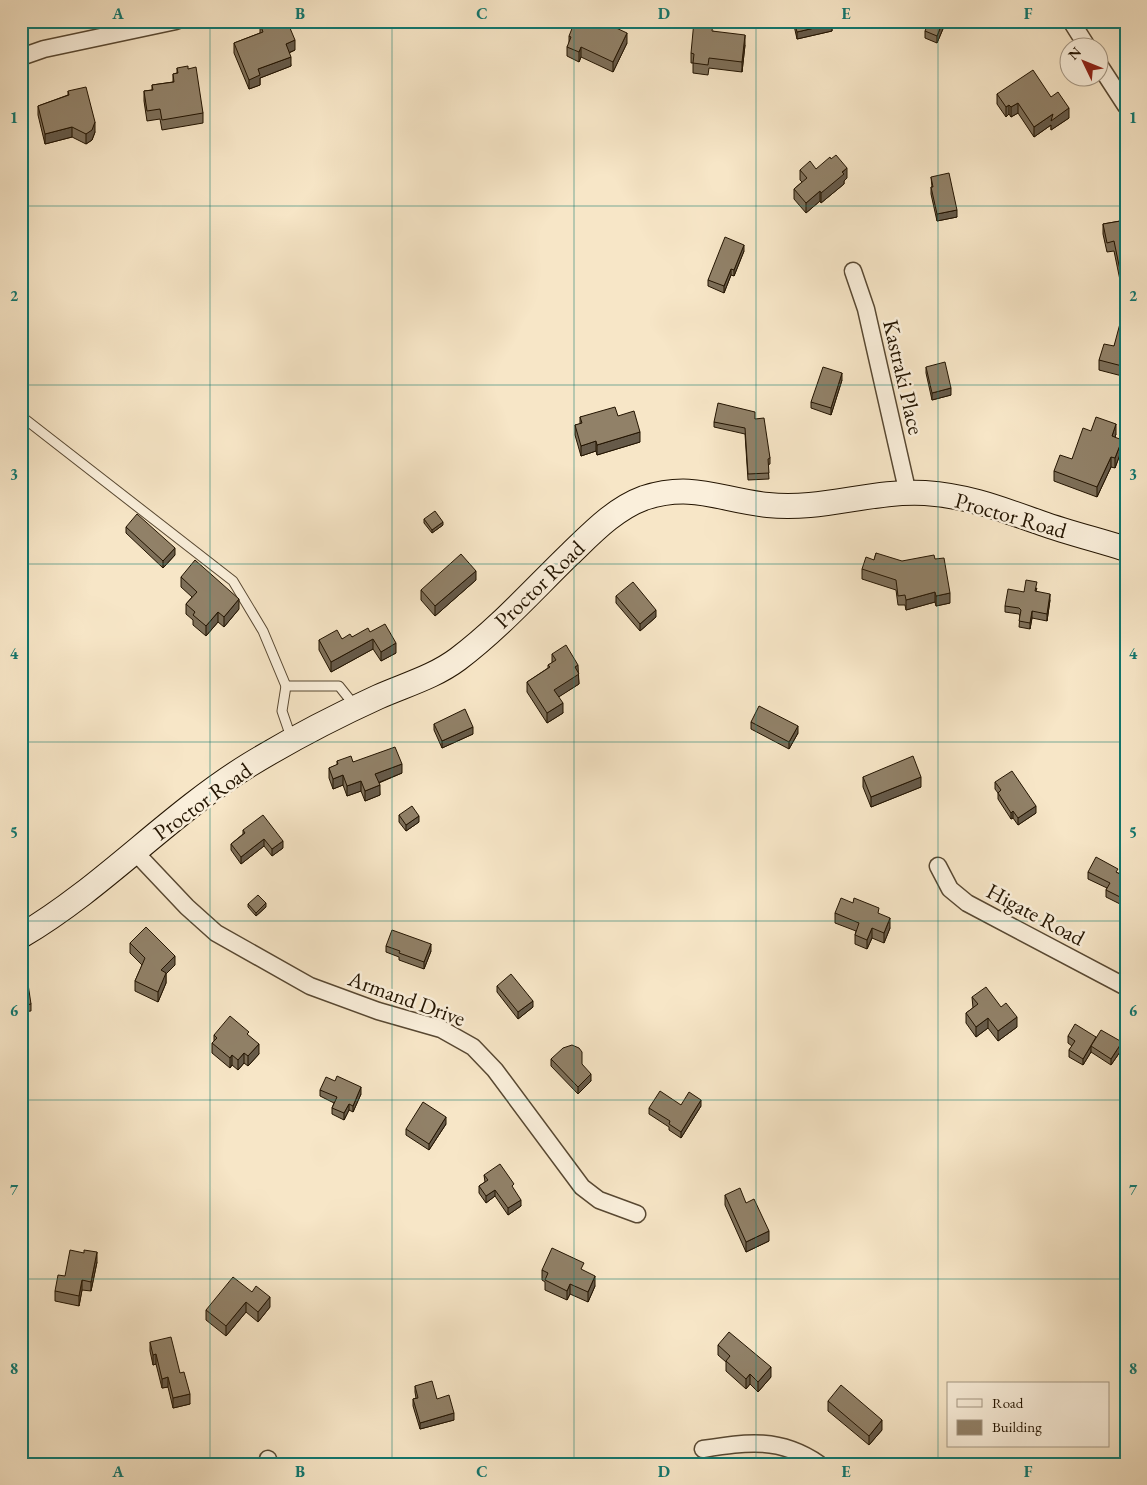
<svg xmlns="http://www.w3.org/2000/svg" width="1147" height="1485" viewBox="0 0 1147 1485" font-family="'EB Garamond',serif">
<rect width="100%" height="100%" fill="#f7e6c7"/>
<filter id="stains"><feTurbulence type="fractalNoise" baseFrequency=".004" numOctaves="4"/><feColorMatrix values="0 0 0 0 .2 0 0 0 0 .09 0 0 0 0 .02 0 0 0 .5 -.17"/></filter>
<radialGradient id="worn" r=".72"><stop offset=".6" stop-color="#630" stop-opacity="0"/><stop offset="1" stop-color="#630" stop-opacity=".3"/></radialGradient>
<g fill="none" stroke-linecap="round" stroke-linejoin="round">
<g stroke="#584832" stroke-width="11">
<g id="lane">
<path d="M21,416L233,581L263,631L286,686"/>
<path d="M292,740L282,711L286,686H339L355,706"/>
</g>
</g>
<g stroke="#584832" stroke-width="19">
<g id="street">
<path d="M1071,21L1088,48"/>
<path d="M21,57L44,49L176,21"/>
<path d="M1100,66L1126,106"/>
<path d="M853,271L866,309L908,494"/>
<path d="M135,852L187,907L216,933L310,986L378,1011L441,1029L473,1047L495,1070L582,1187L599,1200L637,1214"/>
<path d="M938,866L950,889L967,903L1126,987"/>
<path d="M703,1449C747,1442 780,1437 819,1464"/>
<path d="M267,1464L268,1459"/>
</g>
</g>
<g stroke="#231401" stroke-width="26">
<path id="secondary" d="M21,936C104,887 168,815 249,765C290,740 334,717 378,697C405,685 434,677 458,659C498,629 533,590 569,555C591,534 614,509 644,498C693,482 720,500 768,505C821,511 872,490 925,493C969,496 1001,509 1041,523C1069,533 1098,540 1126,549"/>
</g>
<use href="#lane" stroke="#faefdb" stroke-width="9"/>
<use href="#street" stroke="#faefdb" stroke-width="16"/>
<use href="#secondary" stroke="#faefdb" stroke-width="24"/>
</g>
<g fill="#7d6f59" stroke="#231401">
<path d="M793,21H832V31L797,39Z"/>
<path d="M945,21V24L937,43L925,38V31Z"/>
<path d="M260,24L295,50L289,53L291,66L260,78V85L249,89L234,53V43L260,33Z"/>
<path d="M713,31L745,45L742,72L709,68L708,75L693,73V63H691V53Z"/>
<path d="M569,36L627,43L613,72L581,57L579,62L567,56V47L569,44Z"/>
<path d="M177,68L203,113V123L162,130L160,119L147,121L144,101V91L152,90V85L173,82V74L177,73Z"/>
<path d="M68,91L95,132L92,140L86,144L72,137L45,144L38,115V106L68,95Z"/>
<path d="M997,94L1051,97L1069,118L1051,130V125L1034,137L1018,113L1011,117L1009,114L1006,117L997,104Z"/>
<path d="M816,169L847,178L844,181V184L821,203L820,201L806,213L794,199V189L802,182L800,180V170Z"/>
<path d="M931,177L957,217L937,221L931,194V187H932Z"/>
<path d="M1126,220L1121,285L1114,251L1107,252L1103,234V224Z"/>
<path d="M744,251L734,276L731,275L724,293L708,286V280Z"/>
<path d="M1126,317V377L1099,370V360L1114,346Z"/>
<path d="M926,367L951,395L932,400L926,373Z"/>
<path d="M842,380L831,415L811,408V402Z"/>
<path d="M618,416L640,442L597,455L596,451L581,456L575,435V425L580,424V417Z"/>
<path d="M755,419L770,458V464L768,465L769,479L748,480L745,434L714,427V422Z"/>
<path d="M1091,431L1116,434L1115,437L1122,449L1115,468L1111,467L1097,497L1054,481V471L1072,459Z"/>
<path d="M424,519L443,525L432,533L424,523Z"/>
<path d="M126,527L175,555L163,568L126,533Z"/>
<path d="M876,553L950,603L936,606L935,602L906,610L905,605H898L896,590L862,579V569L874,560Z"/>
<path d="M181,577L239,609L224,627L218,622L206,636L193,625V620L186,614V604L192,597L181,587Z"/>
<path d="M476,580L435,616L421,600V590Z"/>
<path d="M1037,588L1036,591L1050,600L1047,621L1032,618L1030,629L1019,627L1020,616L1019,614L1005,612V606L1024,592Z"/>
<path d="M616,596L656,617L640,631L616,603Z"/>
<path d="M370,632L396,653L381,661L373,649L331,672L319,650V640L342,639L352,637Z"/>
<path d="M552,654L578,672L579,684L558,697L563,713L547,723L527,692V682L548,668V665L552,663Z"/>
<path d="M1126,679V703L1121,701V695Z"/>
<path d="M751,722L798,733L789,749L751,729Z"/>
<path d="M434,724L473,734L442,748L434,730Z"/>
<path d="M337,761L353,762L402,773L379,783L380,795L365,801L361,791L347,796L343,785L333,789L329,778V768L337,765Z"/>
<path d="M863,777L921,787L871,807L863,787Z"/>
<path d="M995,782L1036,813L1018,825L1013,818L1011,819L998,799V793L995,789Z"/>
<path d="M399,815L419,822L406,831L399,822Z"/>
<path d="M243,830L283,848L272,856L264,846L241,864L231,850V844L243,834Z"/>
<path d="M1088,872L1118,873L1126,877V907L1106,897V890L1107,888L1088,879Z"/>
<path d="M248,904L266,907L256,916L248,907Z"/>
<path d="M835,913L879,914L890,928L884,943L872,938L867,949L855,944V935L856,931L835,923Z"/>
<path d="M130,943L175,965L166,974V983L158,1002L135,991V981L142,965L130,953Z"/>
<path d="M386,946L431,951L424,969L399,960V957L386,952Z"/>
<path d="M21,985L31,1004V1011L21,1012Z"/>
<path d="M497,986L533,1007L518,1019L497,992Z"/>
<path d="M972,997L1017,1027L998,1041L988,1028L976,1037L966,1023V1013L973,1008Z"/>
<path d="M214,1035L249,1036L259,1054L248,1066L244,1063L238,1070L232,1065L230,1068L212,1053V1043L214,1042Z"/>
<path d="M1068,1036L1096,1037L1122,1049L1111,1065L1091,1052L1083,1065L1069,1057V1050L1072,1046L1068,1043Z"/>
<path d="M551,1059L582,1064L591,1081L578,1094L551,1066Z"/>
<path d="M320,1090L361,1094L353,1112L349,1110L344,1120L332,1114V1108L334,1103L320,1096Z"/>
<path d="M681,1105L701,1106L681,1138L669,1130V1127L649,1114V1108Z"/>
<path d="M446,1124L429,1150L406,1135V1129Z"/>
<path d="M484,1175L514,1190L521,1206L508,1215L495,1196L486,1203L479,1193V1186L485,1182Z"/>
<path d="M725,1195L769,1241L746,1252L725,1205Z"/>
<path d="M97,1262L91,1291L82,1290L79,1306L55,1301V1291Z"/>
<path d="M542,1270L584,1271L595,1286L588,1302L570,1294L567,1300L545,1290V1282L542,1280Z"/>
<path d="M252,1292L270,1307L258,1322L246,1312L226,1336L206,1320V1310Z"/>
<path d="M150,1342L180,1373L190,1404L173,1408L168,1387L162,1388L156,1364L153,1365L150,1351Z"/>
<path d="M718,1345L771,1377L758,1392L750,1384L746,1389L726,1371V1362L718,1355Z"/>
<path d="M415,1386L437,1399L454,1420L420,1429L413,1406V1399L416,1398L415,1392Z"/>
<path d="M828,1401L882,1430L869,1445L828,1411Z"/>
</g>
<g fill="#665a49" stroke="#231401">
<path d="M943,21H945V24L937,43V36Z"/>
<path d="M832,24V31L797,39V32Z"/>
<path d="M627,33V43L613,72V62Z"/>
<path d="M745,35V45L742,72V62Z"/>
<path d="M295,40V50L286,54V44Z"/>
<path d="M581,47V57L579,62V52Z"/>
<path d="M291,57V66L260,78V85L249,89V80L258,69Z"/>
<path d="M1018,103V113L1011,117V107Z"/>
<path d="M1009,105V114L1006,117V107Z"/>
<path d="M1069,108V118L1051,130V125L1034,137V127L1053,114Z"/>
<path d="M95,122V132L92,140L86,144V134Z"/>
<path d="M72,127V137L45,144V134Z"/>
<path d="M847,168V178L844,181V184L821,203V193Z"/>
<path d="M820,191V201L806,213V203Z"/>
<path d="M957,210V217L937,221V214Z"/>
<path d="M744,245V251L734,276V270Z"/>
<path d="M731,269V275L724,293V286Z"/>
<path d="M1126,274V284L1121,285V275Z"/>
<path d="M842,373V380L831,415V408Z"/>
<path d="M951,388V395L932,400V393Z"/>
<path d="M1116,424V434L1112,446V436Z"/>
<path d="M640,432V442L597,455V445Z"/>
<path d="M1122,440V449L1115,468V458Z"/>
<path d="M596,441V451L581,456V446Z"/>
<path d="M1111,457V467L1097,497V487Z"/>
<path d="M443,522V525L432,533V530Z"/>
<path d="M175,548V555L163,568V561Z"/>
<path d="M476,571V580L435,616V606Z"/>
<path d="M935,592V602L906,610V600Z"/>
<path d="M950,593V603L936,606V596Z"/>
<path d="M1050,594V600L1047,621V614Z"/>
<path d="M239,599V609L224,627V617Z"/>
<path d="M656,610V617L640,631V624Z"/>
<path d="M1032,611V618L1030,629V623Z"/>
<path d="M218,612V622L206,636V626Z"/>
<path d="M373,639V649L331,672V662Z"/>
<path d="M396,643V653L381,661V652Z"/>
<path d="M578,665L579,684L554,700V690L575,667Z"/>
<path d="M563,703V713L547,723V713Z"/>
<path d="M798,726V733L789,749V742Z"/>
<path d="M473,727V734L442,748V741Z"/>
<path d="M402,764V773L375,784V774Z"/>
<path d="M343,775V785L333,789V779Z"/>
<path d="M921,777V787L871,807V797Z"/>
<path d="M361,781V791L347,796V786Z"/>
<path d="M380,785V795L365,801V791Z"/>
<path d="M1036,806V813L1018,825V818Z"/>
<path d="M1013,811V818L1011,819V813Z"/>
<path d="M419,816V822L406,831V825Z"/>
<path d="M264,839V846L241,864V857Z"/>
<path d="M283,841V848L272,856V849Z"/>
<path d="M266,903V907L256,916V913Z"/>
<path d="M890,918V928L884,943V933Z"/>
<path d="M872,928V938L867,949V940Z"/>
<path d="M431,944V951L424,969V962Z"/>
<path d="M175,956V965L166,974V983L158,1002V992L161,970Z"/>
<path d="M533,1001V1007L518,1019V1012Z"/>
<path d="M1017,1017V1027L998,1041V1031Z"/>
<path d="M988,1018V1028L976,1037V1027Z"/>
<path d="M1122,1042V1049L1111,1065V1059Z"/>
<path d="M259,1044V1054L248,1066V1056Z"/>
<path d="M1091,1046V1052L1083,1065V1059Z"/>
<path d="M244,1053V1063L238,1070V1060Z"/>
<path d="M232,1055V1065L230,1068V1058Z"/>
<path d="M591,1074V1081L578,1094V1087Z"/>
<path d="M361,1087V1094L353,1112V1106Z"/>
<path d="M701,1100V1106L681,1138V1132Z"/>
<path d="M349,1104V1110L344,1120V1113Z"/>
<path d="M446,1117V1124L429,1150V1144Z"/>
<path d="M495,1190V1196L486,1203V1196Z"/>
<path d="M521,1200V1206L508,1215V1208Z"/>
<path d="M769,1231V1241L746,1252V1242Z"/>
<path d="M97,1252V1262L91,1291V1282Z"/>
<path d="M595,1276V1286L588,1302V1292Z"/>
<path d="M82,1280V1290L79,1306V1296Z"/>
<path d="M570,1284V1294L567,1300V1291Z"/>
<path d="M270,1297V1307L258,1322V1312Z"/>
<path d="M246,1302V1312L226,1336V1326Z"/>
<path d="M156,1354V1364L153,1365V1355Z"/>
<path d="M771,1367V1377L758,1392V1382Z"/>
<path d="M750,1374V1384L746,1389V1379Z"/>
<path d="M168,1377V1387L162,1388V1379Z"/>
<path d="M190,1394V1404L173,1408V1398Z"/>
<path d="M454,1413V1420L420,1429V1423Z"/>
<path d="M882,1420V1430L869,1445V1436Z"/>
</g>
<g fill="#918168" stroke="#231401">
<path d="M266,21H287L295,40L286,44L291,57L258,69L260,75L249,80L234,43L263,32L260,24Z"/>
<path d="M575,21H601L627,33L613,62L581,47L579,52L567,47L571,37L569,36Z"/>
<path d="M694,21L713,23L712,31L745,35L742,62L709,58L708,65L693,63L694,54L691,53Z"/>
<path d="M794,21H832V24L797,32Z"/>
<path d="M929,21H943L937,36L925,31Z"/>
<path d="M188,66V69L196,67L203,113L162,120L160,109L147,111L144,91L153,90L152,85L174,82L173,74L178,73L177,68Z"/>
<path d="M1033,70L1051,97L1058,92L1069,108L1051,121L1053,114L1034,127L1018,103L1011,107L1009,105L1006,107L997,94Z"/>
<path d="M86,87L95,122L92,130L86,134L72,127L45,134L38,106L69,95L68,91Z"/>
<path d="M836,155L847,168L842,172L844,174L821,193L820,191L806,203L794,189L807,178L800,170L810,161L816,169L830,157L831,159Z"/>
<path d="M949,173L957,210L937,214L931,187H933L931,177Z"/>
<path d="M1126,220V274L1121,275L1114,241L1107,243L1103,224Z"/>
<path d="M725,237L744,245L734,270L731,269L724,286L708,280Z"/>
<path d="M1122,316L1126,317V367L1099,360L1104,344L1114,346Z"/>
<path d="M945,362L951,388L932,393L926,367Z"/>
<path d="M823,367L842,373L831,408L811,402Z"/>
<path d="M718,403L755,412V419L764,418L770,458L768,459L769,473L748,474L745,428L714,422Z"/>
<path d="M615,407L618,416L634,411L640,432L597,445L596,441L581,446L575,425L582,423L580,417Z"/>
<path d="M1096,417L1116,424L1112,436L1122,440L1115,458L1111,457L1097,487L1054,471L1060,455L1072,459L1083,428L1091,431Z"/>
<path d="M435,511L443,522L432,530L424,519Z"/>
<path d="M137,514L175,548L163,561L126,527Z"/>
<path d="M876,553L902,561L934,555L935,559L944,558L950,593L936,596L935,592L906,600L905,595L898,596L896,580L862,569L866,557L874,560Z"/>
<path d="M461,554L476,571L435,606L421,590Z"/>
<path d="M195,560L239,599L224,617L218,612L206,626L193,615L195,612L186,604L197,592L181,577Z"/>
<path d="M1026,580L1037,582L1035,591L1050,594L1047,614L1032,611L1030,623L1019,621L1021,610L1019,608L1005,606L1008,589L1024,592Z"/>
<path d="M633,582L656,610L640,624L616,596Z"/>
<path d="M385,624L396,643L381,652L373,639L331,662L319,640L337,630L342,639L350,634L352,637L368,628L370,632Z"/>
<path d="M566,645L578,665L575,667L579,674L554,690L563,703L547,713L527,682L550,667L548,665L556,660L552,654Z"/>
<path d="M1126,679V696L1121,695Z"/>
<path d="M759,706L798,726L789,742L751,722Z"/>
<path d="M465,709L473,727L442,741L434,724Z"/>
<path d="M395,747L402,764L375,774L380,785L365,791L361,781L347,786L343,775L333,779L329,768L338,764L337,761L351,756L353,762Z"/>
<path d="M913,756L921,777L871,797L863,777Z"/>
<path d="M1012,771L1036,806L1018,818L1013,811L1011,813L998,793L1001,790L995,782Z"/>
<path d="M412,806L419,816L406,825L399,815Z"/>
<path d="M263,815L283,841L272,849L264,839L241,857L231,844L245,833L243,830Z"/>
<path d="M1096,857L1118,869L1116,872L1126,877V900L1106,890L1110,883L1088,872Z"/>
<path d="M258,895L266,903L256,913L248,904Z"/>
<path d="M841,898L853,903L854,898L879,908L878,913L890,918L884,933L872,928L867,940L855,935L859,923L835,913Z"/>
<path d="M146,927L175,956L161,970L166,973L158,992L135,981L145,958L130,943Z"/>
<path d="M392,930L431,944L424,962L399,953L400,951L386,946Z"/>
<path d="M511,974L533,1001L518,1012L497,986Z"/>
<path d="M28,984L31,1004L21,1006V985Z"/>
<path d="M986,987L1001,1007L1006,1003L1017,1017L998,1031L988,1018L976,1027L966,1013L978,1004L972,997Z"/>
<path d="M230,1016L249,1032L247,1034L259,1044L248,1056L244,1053L238,1060L232,1055L230,1058L212,1043L217,1038L214,1035Z"/>
<path d="M1075,1024L1096,1037L1083,1059L1069,1050L1075,1041L1068,1036Z"/>
<path d="M1101,1030L1122,1042L1111,1059L1091,1046Z"/>
<path d="M572,1045L579,1048L582,1052V1064L591,1074L578,1087L551,1059L563,1048Z"/>
<path d="M337,1076L361,1087L353,1106L349,1104L344,1113L332,1108L337,1097L320,1090L326,1077L335,1081Z"/>
<path d="M660,1091L681,1105L689,1092L701,1100L681,1132L669,1124L670,1121L649,1108Z"/>
<path d="M423,1102L446,1117L429,1144L406,1129Z"/>
<path d="M500,1164L514,1184L512,1186L521,1200L508,1208L495,1190L486,1196L479,1186L488,1180L484,1175Z"/>
<path d="M740,1188L746,1203L754,1199L769,1231L746,1242L725,1195Z"/>
<path d="M552,1248L584,1263L581,1269L595,1276L588,1292L570,1284L567,1291L545,1280L548,1273L542,1270Z"/>
<path d="M70,1250L84,1253V1250L97,1252L91,1282L82,1280L79,1296L55,1291L58,1275L65,1276Z"/>
<path d="M233,1277L252,1292L256,1286L270,1297L258,1312L246,1302L226,1326L206,1310Z"/>
<path d="M729,1332L771,1367L758,1382L750,1374L746,1379L726,1361L730,1356L718,1345Z"/>
<path d="M171,1337L180,1373L184,1372L190,1394L173,1398L168,1377L162,1379L156,1354L153,1355L150,1342Z"/>
<path d="M432,1381L437,1399L449,1395L454,1413L420,1423L413,1399L418,1398L415,1386Z"/>
<path d="M841,1385L882,1420L869,1436L828,1401Z"/>
</g>
<path fill="none" stroke="#0f766e" stroke-width="1" stroke-opacity="0.55" d="M210,21V1464M392,21V1464M574,21V1464M756,21V1464M938,21V1464M21,206H1126M21,385H1126M21,564H1126M21,742H1126M21,921H1126M21,1100H1126M21,1279H1126"/>
<g text-anchor="middle" stroke-width="5" stroke-linejoin="round" paint-order="stroke">
<g font-size="22" fill="#231401" stroke="#faefdb">
<text transform="translate(904 377) rotate(77)" y="8">Kastraki Place</text>
<text transform="translate(1011 515) rotate(16)" y="8">Proctor Road</text>
<text transform="translate(539 584) rotate(-44)" y="8">Proctor Road</text>
<text transform="translate(202 801) rotate(-36)" y="8">Proctor Road</text>
<text transform="translate(1036 914) rotate(28)" y="8">Higate Road</text>
<text transform="translate(407 998) rotate(20)" y="8">Armand Drive</text>
</g>
</g>
<rect width="1147" height="1485" fill="none" stroke="#f7e6c7" stroke-width="55"/>
<rect x="947" y="1382" width="162" height="65" fill="#faefdb" stroke="#a49784"/>
<rect x="957" y="1399" width="25" height="8" fill="#faefdb" stroke="#a49784"/>
<text x="992" y="1408" font-size="15" fill="#231401">Road</text>
<rect x="957" y="1420" width="25" height="15" fill="#918168" stroke="#a49784"/>
<text x="992" y="1432" font-size="15" fill="#231401">Building</text>
<g transform="translate(1084 62) rotate(313)"><circle r="24" fill="#faefdb" stroke="#a49784"/>
<path d="M0-4L9 19L0 12L-9 19Z" fill="#8f2418"/>
<text y="-8" font-size="14" font-weight="bold" text-anchor="middle" fill="#231401">N</text>
</g>
<rect x="28" y="28" width="1092" height="1430" fill="none" stroke="#0f766e" stroke-width="2"/>
<g font-size="16" text-anchor="middle" font-weight="bold" fill="#0f766e">
<text x="118" y="19">A</text>
<text x="300" y="19">B</text>
<text x="482" y="19">C</text>
<text x="664" y="19">D</text>
<text x="846" y="19">E</text>
<text x="1028" y="19">F</text>
<text x="14" y="123">1</text>
<text x="1133" y="123">1</text>
<text x="14" y="301">2</text>
<text x="1133" y="301">2</text>
<text x="14" y="480">3</text>
<text x="1133" y="480">3</text>
<text x="14" y="659">4</text>
<text x="1133" y="659">4</text>
<text x="14" y="838">5</text>
<text x="1133" y="838">5</text>
<text x="14" y="1016">6</text>
<text x="1133" y="1016">6</text>
<text x="14" y="1195">7</text>
<text x="1133" y="1195">7</text>
<text x="14" y="1374">8</text>
<text x="1133" y="1374">8</text>
<text x="118" y="1477">A</text>
<text x="300" y="1477">B</text>
<text x="482" y="1477">C</text>
<text x="664" y="1477">D</text>
<text x="846" y="1477">E</text>
<text x="1028" y="1477">F</text>
</g>
<rect width="100%" height="100%" filter="url(#stains)"/>
<rect width="100%" height="100%" fill="url(#worn)"/>
</svg>
